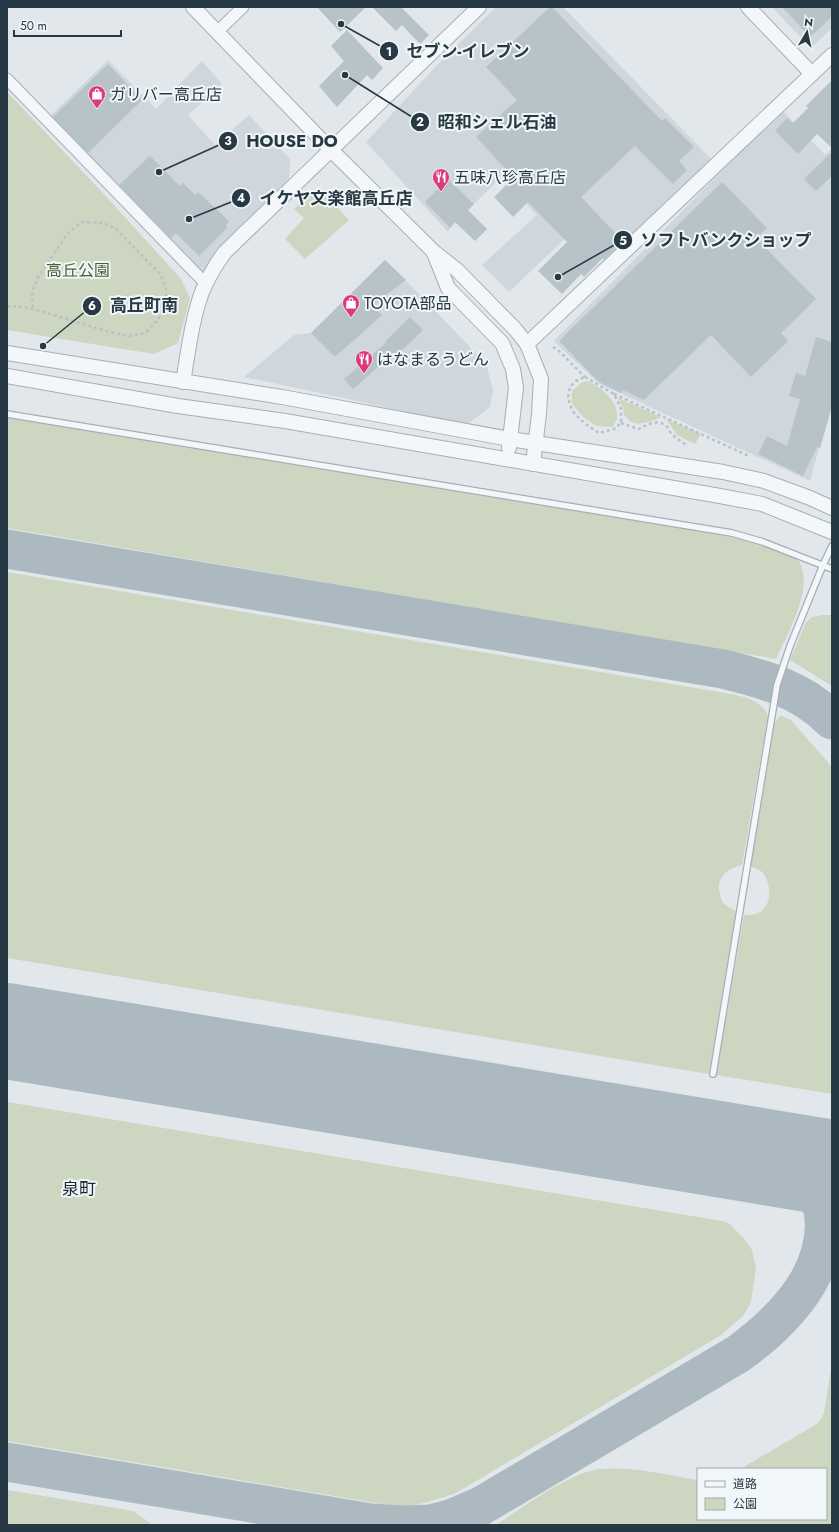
<svg xmlns="http://www.w3.org/2000/svg" width="839" height="1532" viewBox="0 0 839 1532" font-family="Jost,'Noto Sans JP',sans-serif">
<rect width="100%" height="100%" fill="#e1e7eb"/>
<g fill="#cfd7dd">
<path d="M496,7H563L711,159L606,262L573,231L509,292L482,265L537,215L501,177L450,228L448,232L366,142L437,65Z"/>
<path d="M772,7H832V28L811,48Z"/>
<path d="M108,60L156,109L202,61L222,84L188,115L215,145L249,115L290,159L289,183L216,251L204,282L49,117Z"/>
<path d="M782,110L825,155L832,148V399L810,481L598,383L554,341Z"/>
<path d="M385,260L424,299L486,364L493,390L490,407L466,425L325,394L244,377L294,335L311,333Z"/>
</g>
<g fill="#ccd6c1">
<path d="M7,92L100,190L181,279L190,298L178,343L154,354L7,330Z"/>
<path d="M309,195L327,196L349,220L305,259L285,239L304,218L294,209Z"/>
<path d="M587,381C600,387 619,400 617,418C617,421 614,424 613,427L597,426L583,417L572,403V391L581,383Z"/>
<path d="M618,398L661,417C653,421 640,426 631,422C629,420 626,417 624,415L623,407Z"/>
<path d="M7,417L698,531C725,536 751,540 776,550C782,552 789,553 794,556C797,558 801,564 802,569C810,595 787,635 776,659L7,528Z"/>
<path d="M666,419L701,434L695,444L677,435Z"/>
<path d="M7,572L725,693C741,696 762,699 768,716L742,865C729,868 718,875 719,890C720,895 721,899 723,903C726,906 732,909 736,911L709,1074L7,958Z"/>
<path d="M823,615H832V686L790,660L806,622L812,617Z"/>
<path d="M780,716L784,717L791,720L832,767V1094L716,1075L744,915C750,915 755,915 760,912C773,904 771,882 762,872C759,869 754,868 750,866L774,724Z"/>
<path d="M7,1102L722,1221L730,1224L744,1239L752,1250L756,1269L751,1302L743,1316L721,1335L456,1493C435,1500 416,1507 394,1506L7,1441Z"/>
<path d="M832,1363V1525H496C522,1508 571,1471 601,1469C633,1466 666,1475 698,1480V1519H826V1469H740L817,1424L821,1419L824,1413Z"/>
<path d="M7,1490L133,1511L153,1525H7Z"/>
</g>
<g fill="none" stroke-linecap="round" stroke-linejoin="round">
<g stroke="#adb9c0" stroke-width="39">
<path d="M7,549L723,669C764,679 801,689 832,720"/>
<path d="M7,1462L371,1523L400,1525"/>
<path d="M402,1525L430,1524L453,1518L481,1506L738,1354C763,1336 786,1315 803,1290C819,1266 829,1234 822,1206C818,1191 797,1172 783,1164C777,1160 768,1159 760,1156"/>
</g>
<path stroke="#adb9c0" stroke-width="96" d="M7,1031L832,1168"/>
</g>
<g fill="#b7c2c9">
<path d="M317,7H366L340,32Z"/>
<path d="M372,7H401L429,35L420,44L402,25L396,31Z"/>
<path d="M550,7H552L662,121L665,118L694,147L679,161L687,170L673,184L635,146L581,197L623,241L604,259L603,258L584,277L581,274L562,294L538,271L567,242L528,202L513,217L494,197L514,178L476,137L517,100L486,67Z"/>
<path d="M782,7H832V17L810,37Z"/>
<path d="M347,30L383,68L372,80L367,75L337,107L319,86L344,61L331,46Z"/>
<path d="M108,64L142,100L88,153L53,117Z"/>
<path d="M832,80V148L817,134L798,154L775,131L787,118L793,123L808,108L806,106Z"/>
<path d="M832,152V176L816,191L804,179Z"/>
<path d="M150,156L180,186L183,183L195,195L198,192L229,221L226,225L227,228L199,256L176,233L171,238L119,185Z"/>
<path d="M448,179L474,204L468,210L487,229L475,241L455,222L450,228L425,202Z"/>
<path d="M722,182L767,228L756,238L816,299L781,333L788,341L751,377L711,335L644,400L623,390L621,393L599,382L559,341Z"/>
<path d="M385,260L406,280L372,305L382,315L335,357L311,333Z"/>
<path d="M410,317L423,330L397,355L395,352L353,389L344,379L386,343L385,342Z"/>
<path d="M816,337L832,342V407L820,448L817,447L803,476L758,454L767,436L787,446L800,399L789,396L796,373L805,376Z"/>
</g>
<g fill="none" stroke-linecap="round" stroke-linejoin="round">
<g stroke="#a5afb6" stroke-width="8">
<g id="service">
<path d="M7,414L732,533L763,542L832,569"/>
<path d="M713,1074L777,685L790,646L823,565L832,546"/>
</g>
</g>
<g stroke="#a5afb6" stroke-width="13">
<g id="minor">
<path d="M217,32L243,7"/>
<path d="M7,79L206,284"/>
</g>
</g>
<g stroke="#a5afb6" stroke-width="16">
<g id="tertiary">
<path d="M193,7L331,150L434,252L457,270L515,329L527,344L541,379L539,414L533,464"/>
<path d="M748,7L812,74"/>
<path d="M434,253L448,288L502,343L513,369L516,388L509,448"/>
<path d="M527,344L832,55"/>
<path d="M7,353L282,397L510,439L723,472L764,481L810,498L832,508"/>
<path d="M7,376L178,406L285,421L720,496L762,504L832,532"/>
<path d="M183,382C188,353 192,319 202,292C208,278 216,264 225,252L479,7"/>
</g>
</g>
<g stroke="#bbc2c6" stroke-width="2.5" stroke-dasharray="3 3" stroke-linecap="butt">
<path d="M7,307C19,305 29,308 41,311L109,332L130,336L145,333L158,320L166,303V287L160,274L116,229L104,223L82,222L68,233L38,277L32,292L33,309"/>
<path d="M553,347L558,350L585,377"/>
<path d="M585,377L614,394L621,408V423L614,429L599,433C590,427 579,420 573,411C564,395 568,382 585,377Z"/>
<path d="M614,394L749,456"/>
<path d="M621,423L639,429C648,424 658,419 666,426C669,428 669,432 672,434C676,439 682,441 687,446"/>
</g>
<use href="#service" stroke="#f4f7f9" stroke-width="5.5"/>
<use href="#minor" stroke="#f4f7f9" stroke-width="11"/>
<use href="#tertiary" stroke="#f4f7f9" stroke-width="14"/>
</g>
<defs>
<g id="shop-pin" transform="scale(0.9)"><path d="M0 17L-7.5 6A9.5 9.5 0 1 1 7.5 6Z" fill="#dc3a7c" stroke="#f1f6f8"/><path d="M-5-2.5h2.3a2.7 3.5 0 0 1 5.4 0H5L5.5 6h-11ZM-1.5-2.5h3a1.5 2.3 0 0 0-3 0Z" fill="#fff"/></g>
<g id="restaurant-pin" transform="scale(0.9)"><path d="M0 17L-7.5 6A9.5 9.5 0 1 1 7.5 6Z" fill="#dc3a7c" stroke="#f1f6f8"/><path d="M-5-6h1v4h1v-4h1v4h1v-4h1v5L-1.5 .5V6h-2V.5L-5-1ZM5-6V6H3V1.5H1.5Q1.5-4 5-6Z" fill="#fff"/></g>
</defs>
<g fill-rule="evenodd">
<use href="#shop-pin" x="97" y="94"/>
<use href="#restaurant-pin" x="441" y="177"/>
<use href="#shop-pin" x="351" y="303"/>
<use href="#restaurant-pin" x="364" y="359"/>
</g>
<g text-anchor="middle" stroke-width="4" stroke-linejoin="round" paint-order="stroke">
<g font-size="16" fill="#273944" stroke="#f1f6f8" text-anchor="start">
<text x="110" y="100">ガリバー高丘店</text>
<text x="454" y="183">五味八珍高丘店</text>
<text x="364" y="309">TOYOTA部品</text>
<text x="377" y="365">はなまるうどん</text>
</g>
<g font-size="16" fill="#486233" stroke="#f1f6f8">
<text x="78" y="276">高丘公園</text>
</g>
<g font-size="17" fill="#1a2a35" stroke="#f1f6f8">
<text x="79" y="1195">泉町</text>
</g>
</g>
<path fill="none" stroke="#273944" stroke-width="1.5" d="M341 24L389 51M345 75L420 122M159 172L228 141M189 219L241 198M558 277L623 240M43 346L92 306"/>
<g fill="#273944" stroke="#f1f6f8" stroke-width="1.5">
<circle cx="341" cy="24" r="4"/>
<circle cx="345" cy="75" r="4"/>
<circle cx="159" cy="172" r="4"/>
<circle cx="189" cy="219" r="4"/>
<circle cx="558" cy="277" r="4"/>
<circle cx="43" cy="346" r="4"/>
<circle cx="389" cy="51" r="10"/>
<circle cx="420" cy="122" r="10"/>
<circle cx="228" cy="141" r="10"/>
<circle cx="241" cy="198" r="10"/>
<circle cx="623" cy="240" r="10"/>
<circle cx="92" cy="306" r="10"/>
</g>
<g font-size="12" text-anchor="middle" font-weight="bold" fill="#fff">
<text x="389" y="56">1</text>
<text x="420" y="126">2</text>
<text x="228" y="145">3</text>
<text x="241" y="202">4</text>
<text x="623" y="245">5</text>
<text x="92" y="310">6</text>
</g>
<g font-size="17" text-anchor="middle" font-weight="bold" fill="#273944" stroke="#f1f6f8" stroke-width="4" stroke-linejoin="round" paint-order="stroke">
<text x="468" y="57">セブン-イレブン</text>
<text x="497" y="128">昭和シェル石油</text>
<text x="292" y="147">HOUSE DO</text>
<text x="336" y="204">イケヤ文楽館高丘店</text>
<text x="726" y="246">ソフトバンクショップ</text>
<text x="144" y="311">高丘町南</text>
</g>
<rect width="839" height="1532" fill="none" stroke="#273944" stroke-width="16"/>
<rect x="697" y="1468" width="130" height="52" fill="#f1f6f8" stroke="#a0aab0"/>
<rect x="705" y="1481" width="20" height="6" fill="#f4f7f9" stroke="#a0aab0"/>
<text x="733" y="1488" font-size="12" fill="#273944">道路</text>
<rect x="705" y="1498" width="20" height="12" fill="#ccd6c1" stroke="#a0aab0"/>
<text x="733" y="1508" font-size="12" fill="#273944">公園</text>
<g transform="translate(807 32) rotate(9)" stroke="#f1f6f8" stroke-width="3" paint-order="stroke">
<path d="M0-3L7 15L0 10L-7 15Z" fill="#273944"/>
<text y="-6" font-size="11" font-weight="bold" text-anchor="middle" fill="#273944">N</text>
</g>
<path d="M14 30v6h107v-6" fill="none" stroke="#273944" stroke-width="2"/>
<text x="20" y="30" font-size="12" fill="#273944" stroke="#f1f6f8" stroke-width="3" paint-order="stroke">50 m</text>
</svg>
